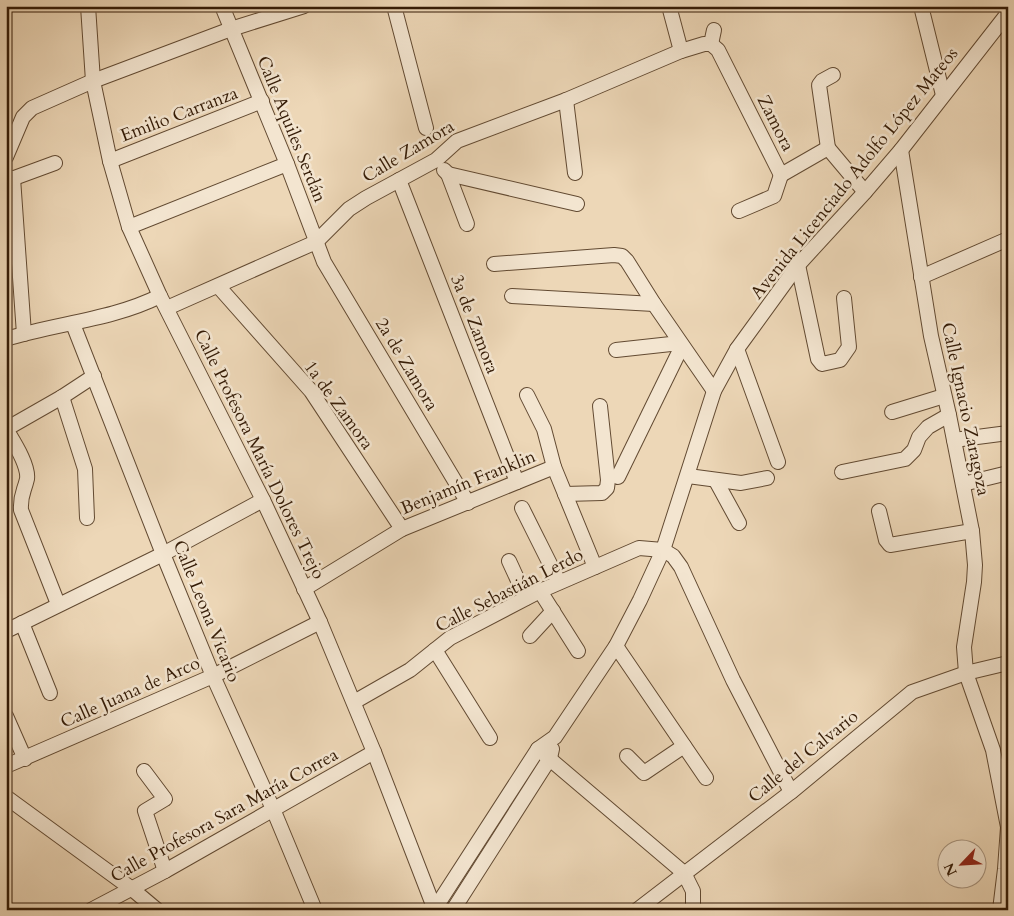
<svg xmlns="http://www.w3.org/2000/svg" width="1014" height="916" viewBox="0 0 1014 916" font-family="Cardo,serif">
<rect width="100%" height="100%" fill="#edd7b7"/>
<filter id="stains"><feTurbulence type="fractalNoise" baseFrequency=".004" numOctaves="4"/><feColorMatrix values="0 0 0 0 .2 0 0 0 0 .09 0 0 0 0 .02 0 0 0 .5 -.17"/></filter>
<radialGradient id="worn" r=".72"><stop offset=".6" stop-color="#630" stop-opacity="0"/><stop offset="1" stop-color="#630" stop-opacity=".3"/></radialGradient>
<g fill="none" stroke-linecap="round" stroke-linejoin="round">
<g stroke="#624a32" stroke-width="16">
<g id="minor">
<path d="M88,6L93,81L110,161L129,227L160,296L263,500L320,622L374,752L435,910"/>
<path d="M222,6L287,164L324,262L468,503"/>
<path d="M394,6L426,128"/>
<path d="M669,6L681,51"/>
<path d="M921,6L943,95"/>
<path d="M711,44L718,50L781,175"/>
<path d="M711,44L714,30"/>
<path d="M566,100L575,173"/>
<path d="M828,148L819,85L822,81L833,75"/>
<path d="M828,148L865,192"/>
<path d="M901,150L931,336L949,415L972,531L975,565L974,582L964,647L966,673L993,750L1008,827L1005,869L1000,910"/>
<path d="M6,157L23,117L32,108L93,81L231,29L304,6"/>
<path d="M110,161L262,101"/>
<path d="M444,170L448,174L467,224"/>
<path d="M448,174L577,204"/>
<path d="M781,175L828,148"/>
<path d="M13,178L24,334"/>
<path d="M399,180L517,482"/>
<path d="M6,181L55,163"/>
<path d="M739,211L774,196L781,175"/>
<path d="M129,227L287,164"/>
<path d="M494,264L614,255L622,256L627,261L654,304L714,391"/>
<path d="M798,265L818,359L822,364L840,360L849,347L844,298"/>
<path d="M921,277L1008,239"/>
<path d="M218,286L311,391L402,529"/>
<path d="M512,296L654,304"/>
<path d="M167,308L316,242L349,209L366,198L436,160L457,141L566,100L681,51L704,44H711"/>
<path d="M73,324L163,554L213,676L273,809L315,910"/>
<path d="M6,339C57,323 112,320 160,296"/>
<path d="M737,349L778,462"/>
<path d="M616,350L680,343"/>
<path d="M527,395L544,429L554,467L595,567"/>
<path d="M62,397L85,469L87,518"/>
<path d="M892,412L944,396"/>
<path d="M6,429C13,441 29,465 27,479C24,492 20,495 21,510L58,604"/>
<path d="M6,429L62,397L94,376"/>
<path d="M954,440L1008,433"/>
<path d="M842,472L905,459L914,450L919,437L928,427L949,415"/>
<path d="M688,476L741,483L767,478"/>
<path d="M618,477L682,346"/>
<path d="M716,481L739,523"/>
<path d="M963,484L1008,473"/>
<path d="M565,494L602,493L607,488L608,480L600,406"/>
<path d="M522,508L559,582"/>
<path d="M879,511L886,540L890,545L972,531"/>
<path d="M509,561L526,598"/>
<path d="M304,589L402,529L554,467"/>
<path d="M540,591L578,651"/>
<path d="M22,623L50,693"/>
<path d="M6,631L163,554L263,500"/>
<path d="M530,636L553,611"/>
<path d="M616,646L706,778"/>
<path d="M435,650L490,738"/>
<path d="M354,702L410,670L450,638L540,591L639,548L663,550L673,556L681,567L733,680L791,792"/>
<path d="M6,716L25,759"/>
<path d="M538,749L684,873L693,891V910"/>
<path d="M627,756L644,773L684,746"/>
<path d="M6,766L213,676L320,622"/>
<path d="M144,771L165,799L145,811L165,871"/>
<path d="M6,797L132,889L157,910"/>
<path d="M91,910L165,871L374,752"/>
<path d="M434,910L538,749L555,737L616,646L640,600L663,550L714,391L737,349L798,265L865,192L901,150L1008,13"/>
<path d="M453,910L550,758L552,749"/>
<path d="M637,910L791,792L912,692L966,673L1008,663"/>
</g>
</g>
<use href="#minor" stroke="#f3e5d0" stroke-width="14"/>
</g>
<g text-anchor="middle" stroke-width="5" stroke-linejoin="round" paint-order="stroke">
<g font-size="18" fill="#341b06" stroke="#f3e5d0">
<text transform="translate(179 114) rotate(-21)" y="6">Emilio Carranza</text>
<text transform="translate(776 123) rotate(63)" y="6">Zamora</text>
<text transform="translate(292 129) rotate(68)" y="6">Calle Aquiles Serdán</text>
<text transform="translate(408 151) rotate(-31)" y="6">Calle Zamora</text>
<text transform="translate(854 173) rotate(-51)" y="6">Avenida Licenciado Adolfo López Mateos</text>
<text transform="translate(475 324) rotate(69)" y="6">3a de Zamora</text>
<text transform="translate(407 364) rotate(59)" y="6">2a de Zamora</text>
<text transform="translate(339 405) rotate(54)" y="6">1a de Zamora</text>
<text transform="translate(966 409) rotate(78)" y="6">Calle Ignacio Zaragoza</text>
<text transform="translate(260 454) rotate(64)" y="6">Calle Profesora María Dolores Trejo</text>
<text transform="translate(468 482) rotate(-22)" y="6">Benjamín Franklin</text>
<text transform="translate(509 590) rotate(-27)" y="6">Calle Sebastián Lerdo</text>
<text transform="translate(207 611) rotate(68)" y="6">Calle Leona Vicario</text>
<text transform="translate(130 692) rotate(-24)" y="6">Calle Juana de Arco</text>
<text transform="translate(803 756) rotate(-39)" y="6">Calle del Calvario</text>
<text transform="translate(224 815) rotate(-29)" y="6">Calle Profesora Sara María Correa</text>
</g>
</g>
<rect width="1014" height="916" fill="none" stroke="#edd7b7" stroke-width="25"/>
<rect x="8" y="8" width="999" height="901" fill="none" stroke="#341b06" stroke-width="2.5"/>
<rect x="12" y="12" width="989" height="891" fill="none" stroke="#341b06"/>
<g transform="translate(962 864) rotate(245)"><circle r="24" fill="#f3e5d0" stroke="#a7947f"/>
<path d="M0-4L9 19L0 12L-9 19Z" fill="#8f2418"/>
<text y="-8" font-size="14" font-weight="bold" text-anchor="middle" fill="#341b06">N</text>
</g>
<rect width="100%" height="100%" filter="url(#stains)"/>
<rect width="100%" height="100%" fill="url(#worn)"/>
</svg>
